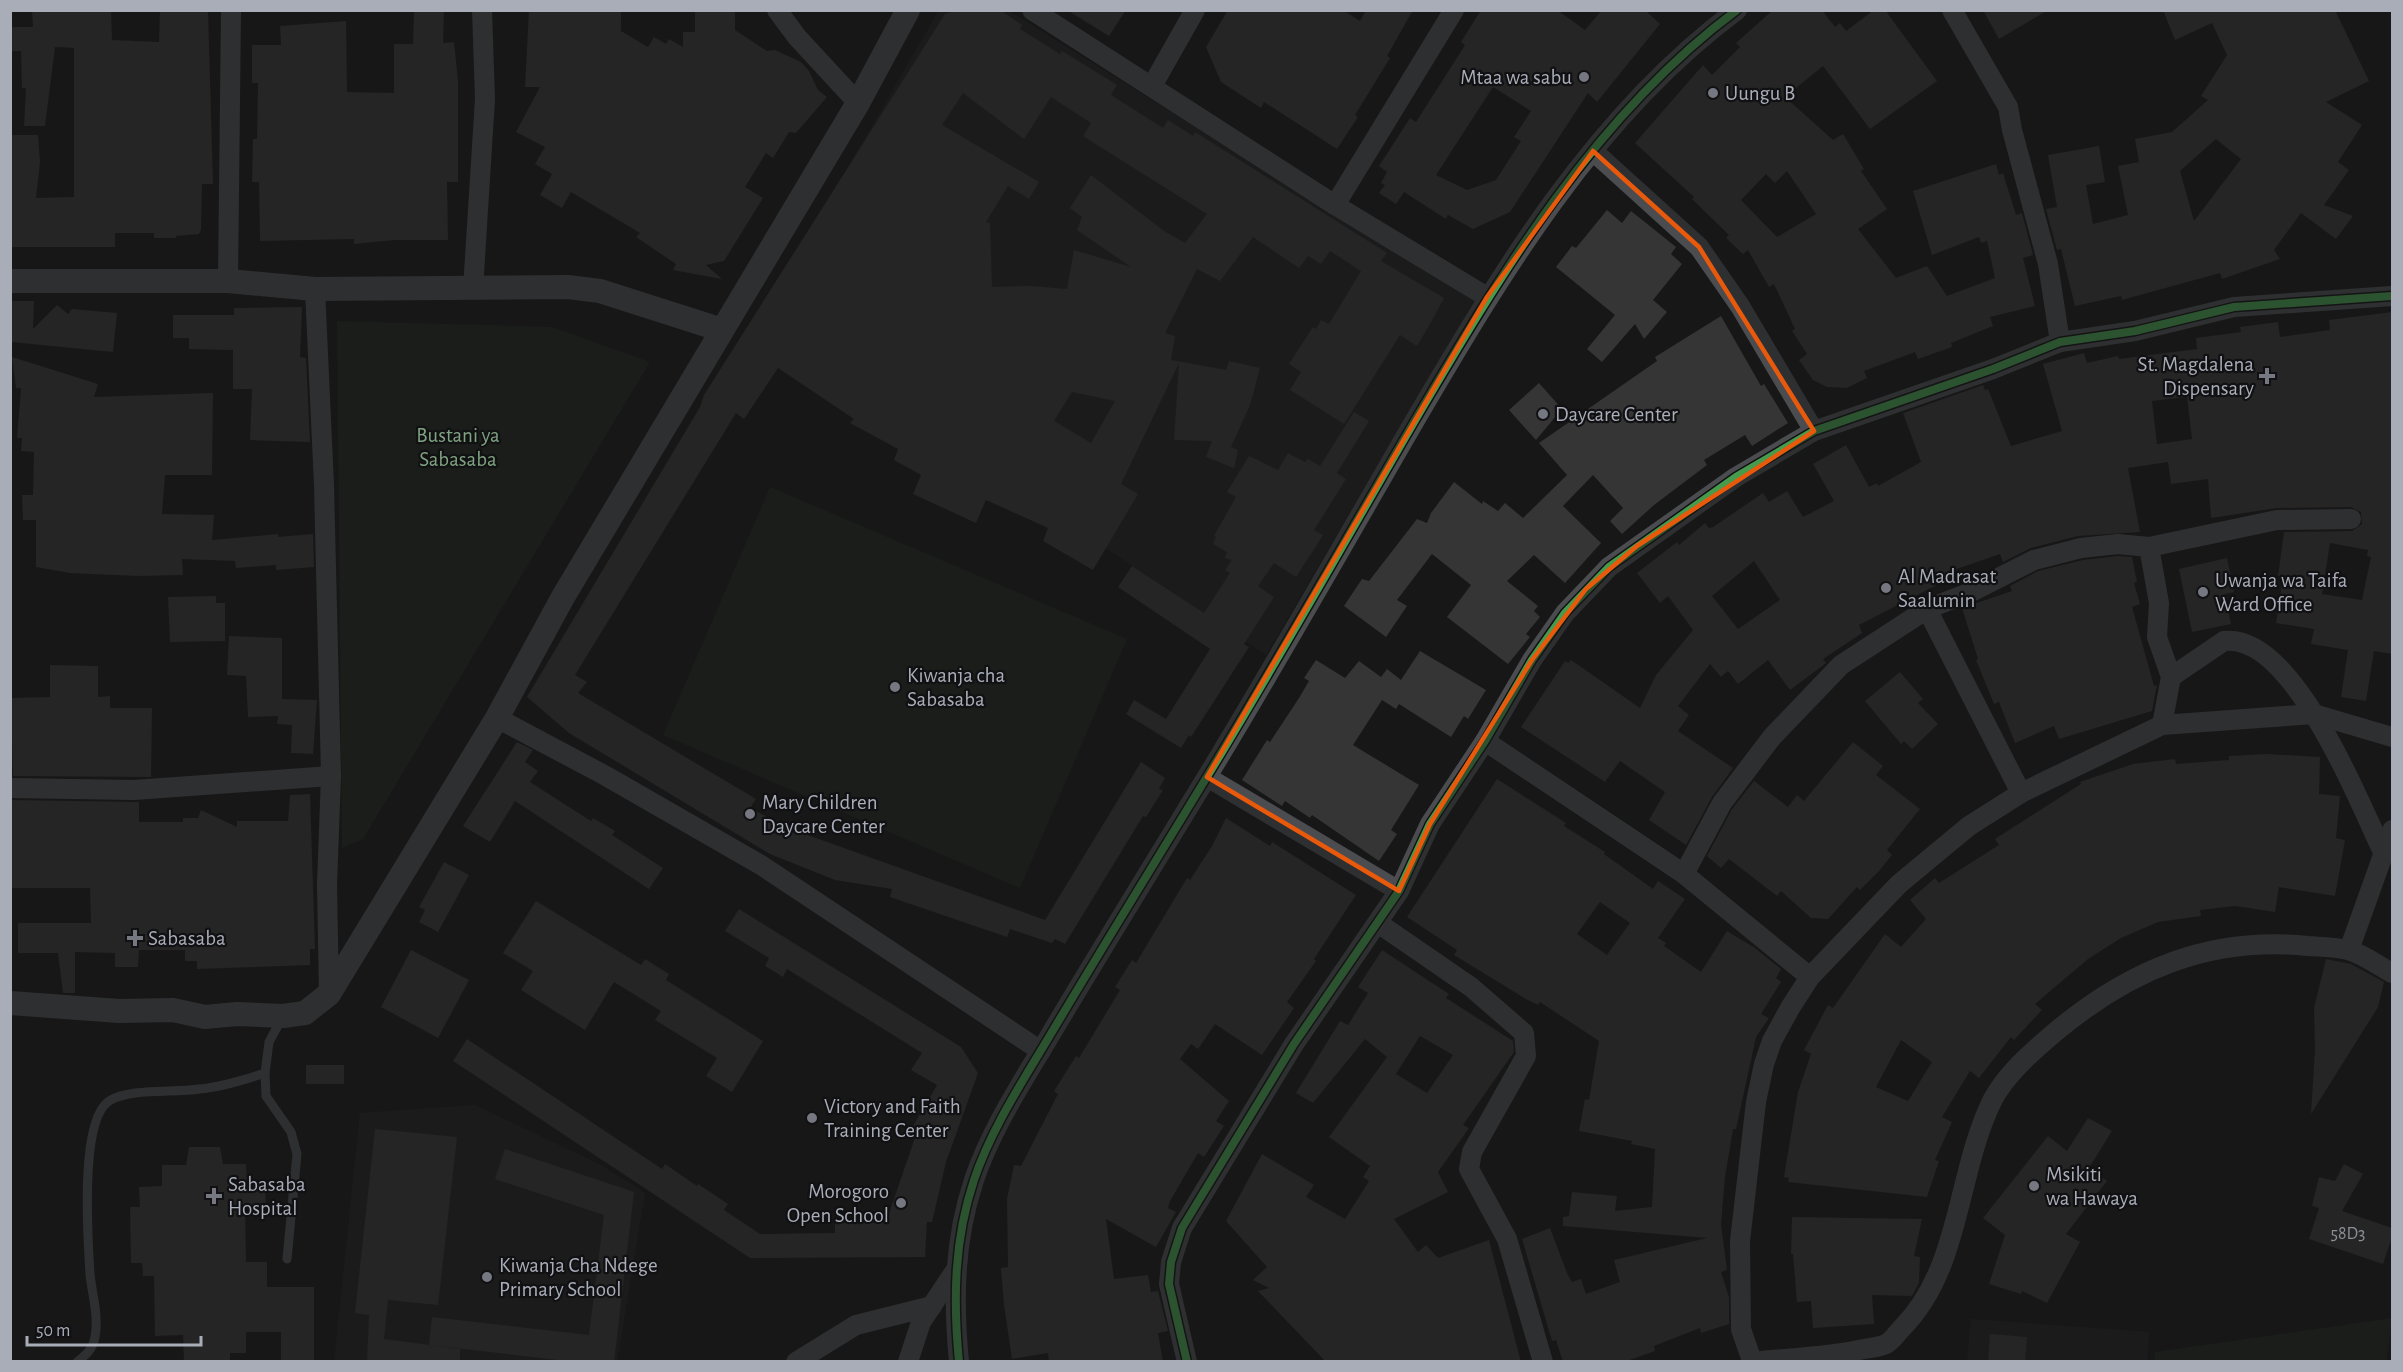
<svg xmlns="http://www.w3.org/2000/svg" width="2403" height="1372" viewBox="0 0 2403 1372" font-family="'Alegreya Sans',sans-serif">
<rect width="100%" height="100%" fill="#171717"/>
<g fill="#212123">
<path d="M939,10L1009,11L1474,301L1266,655L761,318Z"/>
<path d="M475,1105L601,1165L645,1193L617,1361L334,1362L360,1113Z"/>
<path d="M1971,1319L2149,1332L2147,1361L1967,1362Z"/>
</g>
<g fill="#1d241e">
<path d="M337,321L552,327L650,362L363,839L342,848Z"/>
<path d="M770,487L1127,639L1020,888L663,735Z"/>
<path d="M2392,1318L2387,1361H2154L2155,1352Z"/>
</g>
<g fill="#353536" fill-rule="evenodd">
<path d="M32,10H111L112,40L159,42L160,10H208L213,184H202L201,230L199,234L176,236V238H154V233H115V247H10V135H38L40,162L36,198L74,197V48L55,47L45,126H24L26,88H22L21,51H10V27H33Z"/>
<path d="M414,10H444L443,43L454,42L458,80V182H447L448,240H394L354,244V239L260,241L259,182H252L253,139H257L258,83H252V45H281L280,26L346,21L347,92L394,93V44H413Z"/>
<path d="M529,10H621V31L648,47L654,37L666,44L669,39L683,47V32H695V10H732L735,13V30L767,51L775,50L801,62L809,71L818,90L827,97L796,133L789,132L773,158L766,153L745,187L763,198L724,261L706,265L722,279L673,270L676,264L636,237L640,233L571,192L562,208L540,195L552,174L535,164L545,147L516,132L540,87H525Z"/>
<path d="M957,10H1000L1022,25L1020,29L1060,54L1062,51L1117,85L1111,95L1163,128L1168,120L1193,136L1195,132L1387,253L1381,261L1444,298L1430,324L1417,346L1400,335L1344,424L1290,390L1301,372L1289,364L1313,327L1316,329L1321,320L1329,324L1361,271L1330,251L1321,264L1308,256L1299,268L1253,237L1220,281L1197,269L1165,333L1175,336L1171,360L1226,370L1229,361L1260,368L1250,405L1231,447L1238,450L1234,468L1206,457L1212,441L1174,440L1179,363L1121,484L1138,494L1093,570L1043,541L1048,528L986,500L976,523L913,494L921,475L894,460L898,449L850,423L854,419L778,368L744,419L736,413L575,675L587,682L578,693L756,799L750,808L788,828L1045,920L1141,762L1165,778L1159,789L1163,790L1146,817L1143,816L1065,944L1055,939L1052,943L1010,929L1007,937L890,897L892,889L835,880L770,854L569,733L527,697L700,407L704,395L945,14ZM963,93L1024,139L1051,97L1091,123L1083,136L1207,214L1185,243L1164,231L1091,175L1070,208L1082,217L1077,230L1131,267L1074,250L1067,289L1030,286L992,287L990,223L986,222L1008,186L1029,199L1039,182L942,125ZM1072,392L1115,401L1091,443L1054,421Z"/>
<path d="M1067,10H1126L1109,36Z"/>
<path d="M1228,10H1343L1360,21L1366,10H1413L1387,56L1390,58L1355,115L1358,117L1337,149L1264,102L1261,108L1221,82L1206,47Z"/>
<path d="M1481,10H1557L1585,30L1602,10H1645L1660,24L1597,102L1588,93L1510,212L1473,229L1448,215L1446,219L1404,192L1396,204L1379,193L1385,185L1381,183L1387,172L1379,166L1410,118L1416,122L1465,45L1461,42ZM1493,87L1531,111L1514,137L1521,141L1496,180L1467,190L1436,175Z"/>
<path d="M1773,10H1822L1835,27L1840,23L1846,31L1874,10H1885L1937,81L1870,129L1823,66L1785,97L1833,140L1843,134L1864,169L1861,171L1887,209L1858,229L1896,278L1927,266L1947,296L1995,278L1987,241L1981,243L1979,237L1932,255L1913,191L1996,164L1999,175L2003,173L2016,215L2022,213L2033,255L2023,258L2035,306L1990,317L1993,326L1951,343L1952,347L1918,359L1915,352L1864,371L1867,378L1847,388L1827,387L1813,380L1799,360L1807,354L1792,331L1795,329L1774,284L1769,287L1748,250L1743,254L1726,238L1729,235L1692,199L1694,197L1635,143L1703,65L1712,75L1740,47L1736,43ZM1787,171L1816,214L1777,237L1741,200L1766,174L1775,183Z"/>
<path d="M1983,10H2048L1999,39Z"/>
<path d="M2163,10H2335L2369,81L2326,102L2362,125L2338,162L2349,170L2324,205L2353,216L2336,239L2301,213L2274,250L2280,259L2222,279L2220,273L2122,300L2121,296L2075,306L2061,249L2057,250L2046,209L2057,207L2048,155L2099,146L2105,182L2086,185L2093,224L2128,215L2118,166L2139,162L2135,139L2172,132L2208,100L2201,96L2227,55L2212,23L2175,40ZM2216,139L2241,159L2194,221L2180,171Z"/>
<path d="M1607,210L1622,223L1631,211L1676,247L1671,254L1682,264L1653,300L1667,312L1644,339L1635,324L1602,362L1587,349L1615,315L1556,267L1572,246L1576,248Z"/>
<path d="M12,301H34L33,329L57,305L68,314L72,309L117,313L113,352L11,342Z"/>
<path d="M302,307L300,357L306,358L310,442L250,440L252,389H233V350L189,349V338H173V315H234V308Z"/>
<path d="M2392,312V654L2374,651L2366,701L2341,697L2348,650L2311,644L2314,629L2276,623L2283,577L2278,576L2284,532L2352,531L2362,524L2361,512L2351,507L2277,508L2211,518L2208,479L2171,484L2168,462L2128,468L2140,532L2078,536L2031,548L2003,562L2000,554L1951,571L1954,576L1859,625L1862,633L1823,659L1826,663L1790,690L1768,660L1738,684L1728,671L1721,677L1710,664L1678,706L1689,715L1678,731L1733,768L1712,797L1686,845L1649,820L1665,792L1620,761L1605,782L1521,727L1565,661L1568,663L1571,660L1640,708L1656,675L1693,630L1668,596L1660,603L1637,573L1677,542L1679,545L1705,523L1709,528L1713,527L1763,493L1769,502L1787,491L1803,517L1834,501L1813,464L1846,445L1869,487L1877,483L1878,486L1921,462L1903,413L1983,385L1985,390L1988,389L2011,446L2062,431L2043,364L2084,353L2087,363L2118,356L2119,359L2197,349L2196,338L2241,332L2240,327L2278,322L2280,337L2330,330L2329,320ZM2187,397L2192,439L2157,444L2152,401ZM2330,543L2368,550L2367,556L2371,557L2362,600L2322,594ZM1754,561L1780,600L1738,629L1712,596Z"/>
<path d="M1721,316L1761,386L1764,384L1788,423L1752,446L1745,435L1704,460L1707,465L1654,505L1622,534L1610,521L1623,508L1593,475L1563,506L1601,543L1565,583L1534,555L1507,581L1538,606L1534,611L1540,617L1526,634L1530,637L1508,664L1447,617L1471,585L1432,554L1397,600L1407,606L1386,637L1344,606L1362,579L1369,581L1417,519L1427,523L1431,513L1454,482L1482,504L1483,501L1498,511L1505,503L1523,518L1567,475L1539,443L1657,361L1655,357Z"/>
<path d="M12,357L98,384L94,397L213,393L212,475H165L162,514L214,515L212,540L278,534V537L313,534L314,567L276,570V565L236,568L235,561L182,559L183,575L138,576L70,573L36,567V520H23L22,495H33L34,452L21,451L22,438H17L21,388H16Z"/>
<path d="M1539,383L1562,409L1536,440L1509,410Z"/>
<path d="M1354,412L1369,421L1337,473L1346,479L1314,530L1323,535L1296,577L1274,563L1258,586L1274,597L1244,644L1249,647L1191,737L1189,735L1181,748L1126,714L1134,700L1166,719L1210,649L1118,587L1132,566L1204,613L1230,573L1225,570L1232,560L1225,558L1227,552L1213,544L1216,537L1214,536L1236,497L1227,492L1249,456L1278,470L1288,453L1305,462L1308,459L1320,466Z"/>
<path d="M2118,556L2132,557L2137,582L2134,583L2140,604L2132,607L2154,686L2157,685L2152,711L2059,739L2054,726L2015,743L1999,702L1994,704L1976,660L1978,659L1962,608L2012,591L2010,586L2038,571L2083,560Z"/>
<path d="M2227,558L2234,592L2225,594L2231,624L2192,632L2179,569Z"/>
<path d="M216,596V603H225V641L170,642L168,597Z"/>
<path d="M229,636L282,638V699L317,700L313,754L291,753L292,725L277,724L278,716L248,717L246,676L227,675Z"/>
<path d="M1420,651L1486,690L1468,719L1464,716L1451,737L1399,704L1396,709L1382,700L1353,745L1419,785L1391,830L1397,834L1379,861L1312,815L1310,818L1285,801L1282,806L1242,780L1267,740L1270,742L1299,698L1309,681L1304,678L1316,660L1345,678L1359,661L1381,677L1387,669L1401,680Z"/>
<path d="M50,665L98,666V697L110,696V708H152L151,777L13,776L11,698L50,697Z"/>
<path d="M1900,672L1923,699L1918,703L1938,724L1912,749L1904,741L1901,744L1865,701Z"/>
<path d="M517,742L533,750L525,762L538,771L530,782L591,821L593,818L615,831L612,835L663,868L649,889L515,801L490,842L463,826Z"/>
<path d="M1853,742L1883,766L1876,775L1920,809L1887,850L1892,855L1879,871L1860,890L1857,887L1828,919L1811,918L1781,891L1777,896L1729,859L1721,868L1707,856L1732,809L1754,781L1788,807L1797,795L1804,801Z"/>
<path d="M2268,754L2320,757L2319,794L2340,796L2336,838L2345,840L2335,896L2279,887L2275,912L2235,906L2200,910L2201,916L2158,922L2121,938L2088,959L2035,1004L2042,1010L2014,1040L2011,1037L1979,1078L1970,1071L1942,1117L1952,1122L1935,1160L1939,1161L1927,1197L1788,1182L1789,1178L1784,1177L1798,1092L1811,1054L1804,1050L1828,1005L1833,1008L1885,934L1901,947L1926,919L1910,900L1935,878L1939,883L1999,845L1995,839L2081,784L2080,782L2133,764L2175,759L2176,764L2229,760V756ZM1901,1040L1932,1062L1908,1101L1876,1087Z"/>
<path d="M1497,779L1566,823L1564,826L1605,852L1604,854L1653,889L1658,881L1685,899L1658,938L1666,943L1664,946L1701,972L1727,931L1755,948L1781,969L1776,978L1781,982L1761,1014L1769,1018L1756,1037L1736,1129H1733L1725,1177L1721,1224L1727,1270L1721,1272L1729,1297V1324L1701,1333L1700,1328L1654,1346L1655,1351L1624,1362H1563L1556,1340L1552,1341L1522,1239L1550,1228L1567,1273L1572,1282L1581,1279L1586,1294L1620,1282L1614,1260L1707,1238L1563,1226V1217L1569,1216L1572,1192L1617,1196L1615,1211L1652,1207L1655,1149L1631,1144L1632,1141L1579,1131L1585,1099L1589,1100L1599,1041L1540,1002L1538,1005L1526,999L1454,955L1457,950L1407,917ZM1600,902L1630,923L1607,955L1577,934Z"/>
<path d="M310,794L315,949H310V965L197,969V961H185V950H139L138,967H115V953L75,952V993H63L58,953H18V923H91L90,888H11V800L139,802V822H183V818H198L201,810L237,827V821H288L290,795Z"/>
<path d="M1226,818L1270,846L1272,842L1356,895L1314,959L1316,961L1287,1002L1294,1008L1262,1055L1215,1024L1198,1049L1191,1044L1180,1059L1229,1101L1216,1121L1224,1126L1204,1157L1198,1153L1170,1201L1168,1208L1176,1212L1156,1247L1106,1219L1114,1279L1148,1275L1151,1292L1158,1291L1168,1331L1158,1333L1163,1362H1049L1048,1353L1012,1359L1004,1305L1001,1268L1008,1267L1007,1199L1014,1165L1021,1166L1058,1094L1054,1091L1076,1056L1079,1058L1120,990L1115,987L1132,960L1136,963L1187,878L1190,880L1212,846Z"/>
<path d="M444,862L469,875L438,932L419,922L425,910L419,907Z"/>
<path d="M536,901L641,965L645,959L669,974L666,980L763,1041L732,1092L706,1076L717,1058L655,1020L661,1011L614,982L585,1030L521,990L533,971L503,953Z"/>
<path d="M739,909L961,1047L978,1073L946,1162L932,1222H927L925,1257L750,1258L453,1061L467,1039L662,1169L665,1164L697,1186L698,1184L728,1204L724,1210L760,1234L835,1233V1223L886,1222L918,1129L913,1126L937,1085L911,1070L922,1053L787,969L783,977L765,966L769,958L725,931Z"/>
<path d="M411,950L469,980L438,1038L381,1007Z"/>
<path d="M1382,950L1449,994L1446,998L1513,1041L1514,1052L1463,1125L1469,1128L1438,1172L1448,1192L1394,1219L1418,1252L1426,1245L1438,1258L1489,1240L1521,1362H1326L1258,1291L1269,1288L1253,1280L1267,1267L1226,1221L1262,1154L1314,1185L1306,1197L1345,1219L1369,1181L1363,1177L1370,1166L1329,1137L1387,1057L1365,1039L1313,1103L1296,1093L1340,1021L1348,1025L1368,993L1358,987ZM1420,1036L1453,1055L1427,1093L1396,1074Z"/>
<path d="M2326,959L2351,964L2384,982L2378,1007L2311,1114L2315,1049L2314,1008Z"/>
<rect x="306" y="1065" width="38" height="19"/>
<path d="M2088,1118L2112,1131L2089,1168L2107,1181L2066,1234L2080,1242L2047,1303L2022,1291L2021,1294L1989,1284L2005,1235L1983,1218L2048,1136L2067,1151Z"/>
<path d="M375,1129L457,1137L438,1305L388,1300L384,1339L460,1349V1362H367L369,1315L355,1313Z"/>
<path d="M189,1147H220L223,1164H246L247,1185H265L266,1206H245L246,1262H267V1287H314V1362H281V1332H246V1353H230V1362H184L183,1335L155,1336L154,1276H143L142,1263H131L130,1207H140L139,1187L162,1186V1165H186Z"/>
<path d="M505,1149L634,1192L614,1362H576L429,1345L432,1317L589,1335L604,1215L495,1179Z"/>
<path d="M2344,1164L2363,1174L2342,1211L2392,1228V1237L2383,1264L2309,1239L2319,1208L2312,1206L2319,1177L2335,1181Z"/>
<path d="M1792,1217L1922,1219L1914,1256L1920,1257L1919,1283L1912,1296L1872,1295L1874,1324L1813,1328L1811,1301L1797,1302L1793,1254H1791Z"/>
<path d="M1990,1334L2027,1337L2025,1362H1988Z"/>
</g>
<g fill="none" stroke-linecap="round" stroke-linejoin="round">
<g stroke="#4b4c50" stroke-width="9">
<path d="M265,1073L266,1096L291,1132L297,1154L287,1259"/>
<path d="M77,1362C86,1355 93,1349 95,1337C99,1315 92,1295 90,1274C88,1240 79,1121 109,1101C129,1088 175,1093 199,1089C222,1087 244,1080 265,1073L269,1042L282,1018"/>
</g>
<g stroke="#4b4c50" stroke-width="20">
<path d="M777,10L797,37L858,103"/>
<path d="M1032,10L1335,205L1487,297"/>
<path d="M1952,10L2008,107L2012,130L2048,264L2060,342"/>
<path d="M1152,86L1195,10"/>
<path d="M1593,151L1699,247L1740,306L1814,431"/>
<path d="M1335,205L1454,10"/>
<path d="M228,281L231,10"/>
<path d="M315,289L324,485L331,776L327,884L329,994"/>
<path d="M473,289L485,99L482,10"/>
<path d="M2149,547L2277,520L2351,519"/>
<path d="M1927,609L2021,793"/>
<path d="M2171,677L2224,641C2293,632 2359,803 2384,854"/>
<path d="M497,718L606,776L761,865L1041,1051"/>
<path d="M1485,741L1684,874L1810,977"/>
<path d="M1207,777L1399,891"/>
<path d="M10,788L134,790L331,776"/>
<path d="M1684,874L1722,803L1772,737L1841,665L1927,609L1971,592L2034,560L2081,548L2118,544L2149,547L2159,603L2157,637L2171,677L2162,725"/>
<path d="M1378,923L1471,987L1524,1033L1526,1056L1472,1152L1469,1169L1507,1239L1543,1362"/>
<path d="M2349,950L2392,830"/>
<path d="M1752,1361L1741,1329L1740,1241L1756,1102L1764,1064L1772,1041L1790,1008L1810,977L1899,884L1969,826L2021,793L2162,725L2314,714L2392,737"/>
<path d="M796,1362L856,1325L932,1306"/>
<path d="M908,1362L921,1322L955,1271"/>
<path d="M959,1362C953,1299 954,1240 974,1180C992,1127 1023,1081 1052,1032C1102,948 1154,864 1205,780C1277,662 1345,541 1414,422C1502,272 1594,116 1737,10"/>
<path d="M1187,1362L1169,1284L1171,1262L1182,1228L1294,1044L1399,891L1430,824L1485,741L1532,660L1565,613L1609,567L1736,477L1814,431L1993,369L2060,342L2135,331L2234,307L2392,296"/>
<path d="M1751,1362C1789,1358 1827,1357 1864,1349C1870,1348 1880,1347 1886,1344C1892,1341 1897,1333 1902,1328C1962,1267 1956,1173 1993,1099C2007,1073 2032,1052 2054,1033C2129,970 2209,936 2308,946C2321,947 2335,947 2348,950C2363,954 2379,966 2392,973"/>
</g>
<g stroke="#4b4c50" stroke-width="24">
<path d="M10,281H228L315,289L568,287L600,291L722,330"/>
<path d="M10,1003L119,1011L173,1010L205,1017L237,1014L283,1016L305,1013L329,994L497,718L563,597L858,103L908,10"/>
</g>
<g stroke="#111113" stroke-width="11">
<g id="cycleway">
<path d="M959,1362C953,1299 954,1240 974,1180C992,1127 1023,1081 1052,1032C1102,948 1154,864 1205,780C1277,662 1345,541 1414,422C1502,272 1594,116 1737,10"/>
<path d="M1187,1362L1169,1284L1171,1262L1182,1228L1294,1044L1399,891L1430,824L1485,741L1532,660L1565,613L1609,567L1736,477L1814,431L1993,369L2060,342L2135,331L2234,307L2392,296"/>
</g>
</g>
<use href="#cycleway" stroke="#469c4c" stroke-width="8"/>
</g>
<path d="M0 0H2403V1372H0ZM1593,151L1699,247L1814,431L1637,546L1586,589L1532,660L1430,824L1399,891L1207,777L1487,297Z" fill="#171717" fill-opacity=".55" fill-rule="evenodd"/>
<path fill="none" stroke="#e8590c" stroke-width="4.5" stroke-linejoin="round" d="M1593,151L1699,247L1814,431L1637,546L1586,589L1532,660L1430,824L1399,891L1207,777L1487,297Z"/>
<g fill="#757880" stroke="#111113" stroke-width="2">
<circle cx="1584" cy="77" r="6"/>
<circle cx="1713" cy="93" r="6"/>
<path d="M2264 367h6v6h6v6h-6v6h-6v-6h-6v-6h6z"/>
<circle cx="1543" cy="414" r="6"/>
<circle cx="1886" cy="588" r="6"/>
<circle cx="2203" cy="592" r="6"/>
<circle cx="895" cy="687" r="6"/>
<circle cx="750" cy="814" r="6"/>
<path d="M132 929h6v6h6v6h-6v6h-6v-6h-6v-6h6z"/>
<circle cx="812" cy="1118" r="6"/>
<circle cx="2034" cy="1186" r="6"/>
<path d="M211 1187h6v6h6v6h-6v6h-6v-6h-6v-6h6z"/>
<circle cx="901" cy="1203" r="6"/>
<circle cx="487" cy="1277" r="6"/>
</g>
<g text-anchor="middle" stroke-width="4.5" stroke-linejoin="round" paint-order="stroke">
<g font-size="18" fill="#8b8f98">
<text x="2348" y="1239">58D3</text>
</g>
<g font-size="21" fill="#a8adb8" stroke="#111113" text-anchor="start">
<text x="1572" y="84" text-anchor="end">Mtaa wa sabu</text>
<text x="1725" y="100">Uungu B</text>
<text x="2254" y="371" text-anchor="end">St. Magdalena<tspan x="2254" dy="24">Dispensary</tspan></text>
<text x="1555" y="421">Daycare Center</text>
<text x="1898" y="583">Al Madrasat<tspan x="1898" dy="24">Saalumin</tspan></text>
<text x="2215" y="587">Uwanja wa Taifa<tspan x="2215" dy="24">Ward Office</tspan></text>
<text x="907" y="682">Kiwanja cha<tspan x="907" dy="24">Sabasaba</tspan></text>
<text x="762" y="809">Mary Children<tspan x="762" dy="24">Daycare Center</tspan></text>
<text x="148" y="945">Sabasaba</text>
<text x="824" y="1113">Victory and Faith<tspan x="824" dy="24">Training Center</tspan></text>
<text x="2046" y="1181">Msikiti<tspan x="2046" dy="24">wa Hawaya</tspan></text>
<text x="228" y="1191">Sabasaba<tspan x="228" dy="24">Hospital</tspan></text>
<text x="889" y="1198" text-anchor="end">Morogoro<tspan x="889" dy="24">Open School</tspan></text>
<text x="499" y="1272">Kiwanja Cha Ndege<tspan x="499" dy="24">Primary School</tspan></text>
</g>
<g font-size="21" fill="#7fa381" stroke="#111113">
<text x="458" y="442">Bustani ya<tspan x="458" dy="24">Sabasaba</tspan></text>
</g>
</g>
<rect width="2403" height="1372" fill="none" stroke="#a8adb8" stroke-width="24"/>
<path d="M27 1336v9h174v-9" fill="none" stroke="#a8adb8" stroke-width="3"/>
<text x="36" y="1336" font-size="18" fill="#a8adb8" stroke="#111113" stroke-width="4.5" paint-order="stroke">50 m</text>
</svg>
